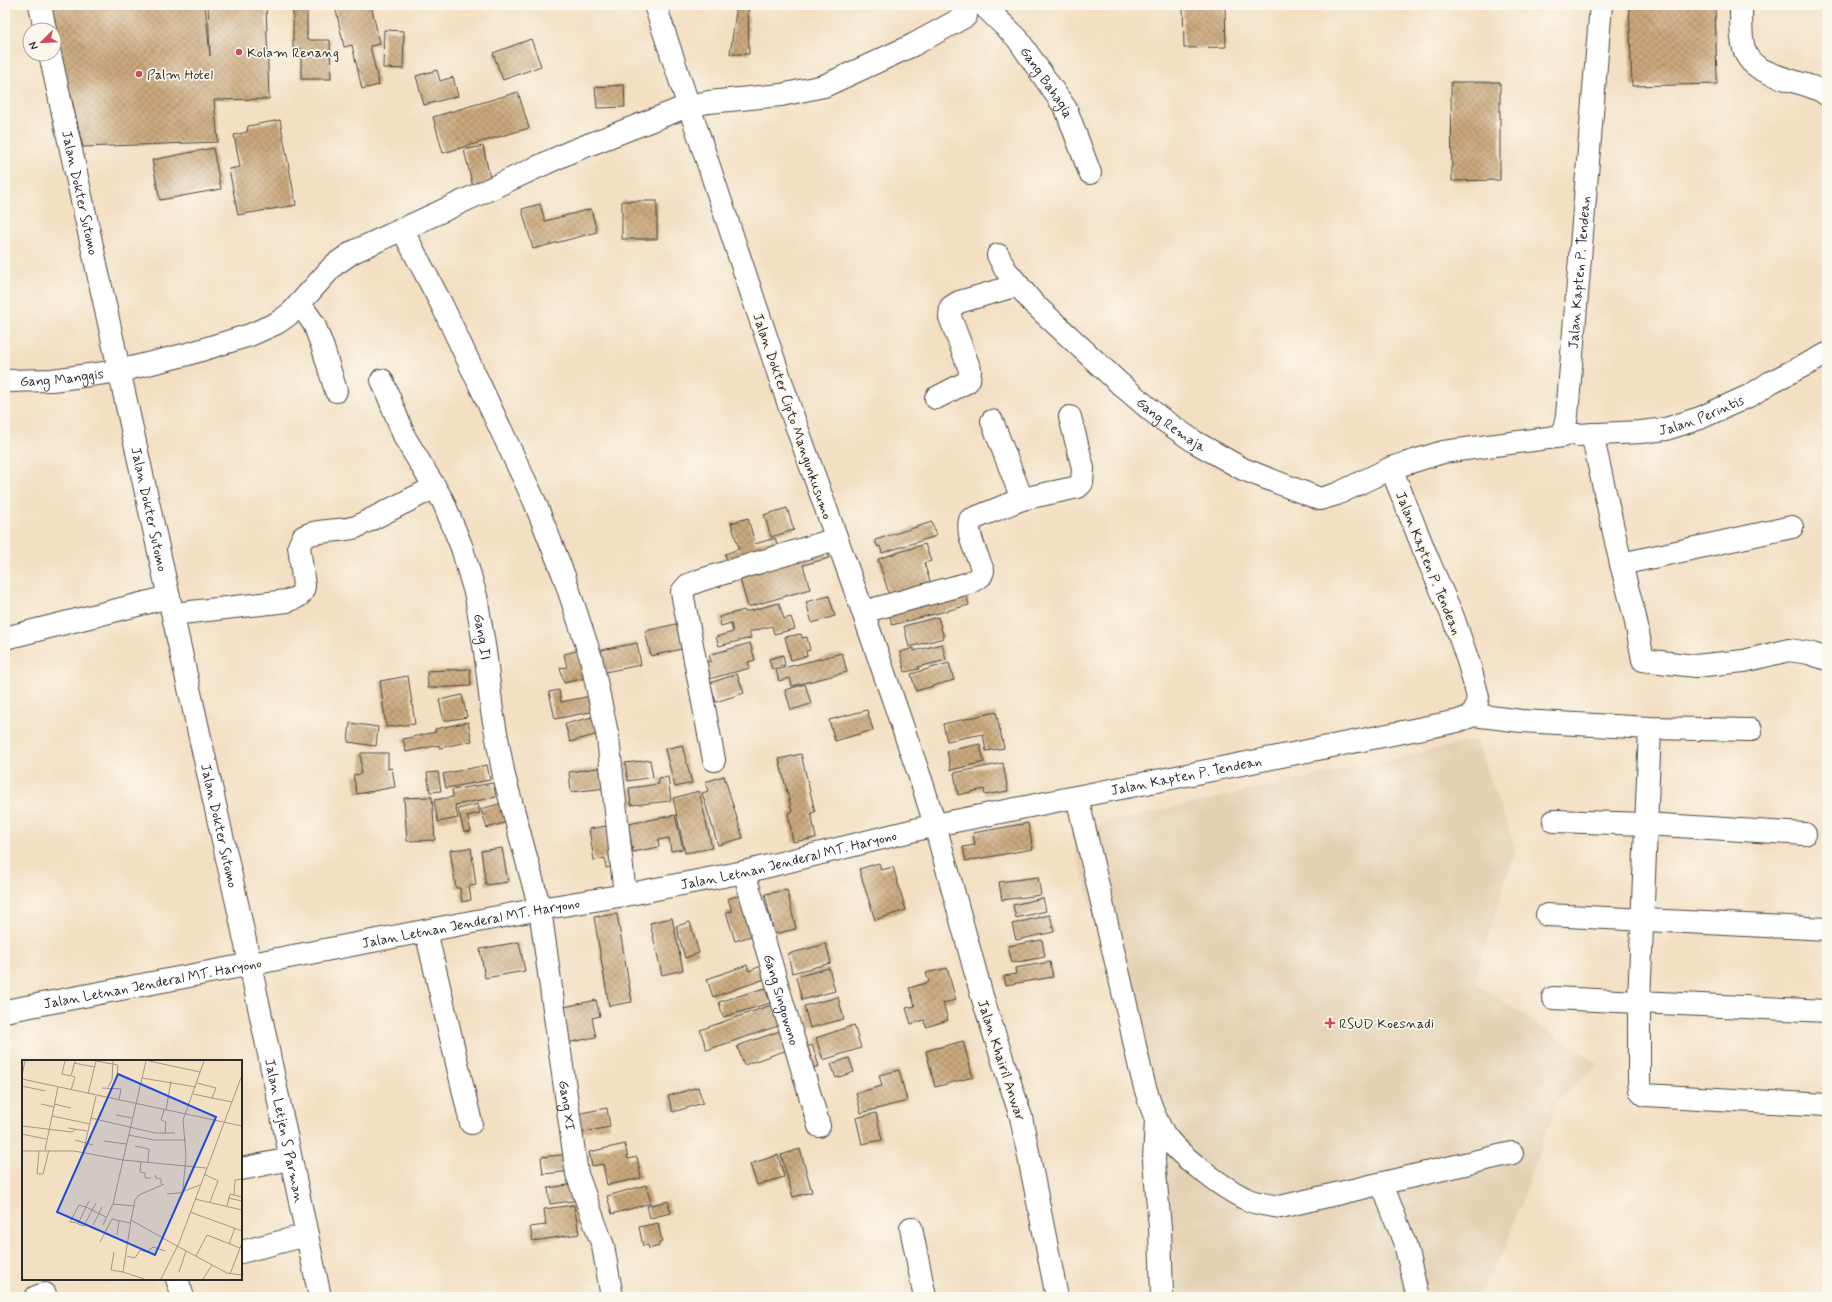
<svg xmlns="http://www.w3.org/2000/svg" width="1832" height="1302" viewBox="0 0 1832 1302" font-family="Mynerve,sans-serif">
<defs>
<pattern id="building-cross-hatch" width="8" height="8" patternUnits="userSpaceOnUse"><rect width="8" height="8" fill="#caa87d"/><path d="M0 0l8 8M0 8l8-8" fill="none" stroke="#a48967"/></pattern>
</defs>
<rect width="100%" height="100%" fill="#fbf7ec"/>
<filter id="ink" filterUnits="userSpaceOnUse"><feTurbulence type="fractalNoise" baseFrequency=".025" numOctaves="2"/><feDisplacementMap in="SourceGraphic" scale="8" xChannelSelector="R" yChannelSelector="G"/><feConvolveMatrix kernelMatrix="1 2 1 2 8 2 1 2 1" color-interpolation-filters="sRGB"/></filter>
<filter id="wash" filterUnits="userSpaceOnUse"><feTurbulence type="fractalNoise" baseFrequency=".012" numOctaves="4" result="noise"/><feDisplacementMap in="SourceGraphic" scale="16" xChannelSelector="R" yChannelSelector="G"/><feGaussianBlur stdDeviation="0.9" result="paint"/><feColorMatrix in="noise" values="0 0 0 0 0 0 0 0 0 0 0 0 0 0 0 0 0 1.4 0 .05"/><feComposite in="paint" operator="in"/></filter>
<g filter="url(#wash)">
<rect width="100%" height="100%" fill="#f3dfc2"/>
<path fill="#e4d1b4" d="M1476,740L1516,848L1474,982L1598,1064L1557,1102L1506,1245L1477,1297H1154L1161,1154L1070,831Z"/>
<g id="blocks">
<g fill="url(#building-cross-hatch)">
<path d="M50,5H205L210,56L208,5H266L269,99L214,100L218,142L83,147Z"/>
<path d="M335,5H371L380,44L370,46L379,85L362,89L352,45L344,47Z"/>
<path d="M737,5H748L749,54H730Z"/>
<path d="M1183,5H1225L1226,47L1184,48Z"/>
<path d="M1629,5H1715L1717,84L1632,86Z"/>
<path d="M307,7V40H330L331,79H301V48H293V8Z"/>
<path d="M384,30L404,31L403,69L383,68Z"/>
<path d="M531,39L541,66L503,80L493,53Z"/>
<path d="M437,70L440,81L453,77L458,96L424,105L416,76Z"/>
<path d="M1451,82H1500V180L1452,181Z"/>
<path d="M624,85L625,107L597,108L595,87Z"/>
<path d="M518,92L529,128L443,153L433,117Z"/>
<path d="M280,120L296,205L238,215L229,169L240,167L234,135L247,132L248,126Z"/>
<path d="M483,146L491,183L473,187L464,150Z"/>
<path d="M213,148L221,189L160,200L152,160Z"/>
<rect x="622" y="201" width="35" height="38"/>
<path d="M540,204L545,221L591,209L597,232L533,249L522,209Z"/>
<path d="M787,508L794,530L771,537L764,515Z"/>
<path d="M748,518L755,544L775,538L780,554L729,569L725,554L739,549L731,523Z"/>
<path d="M932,522L936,536L882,553L880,546L878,547L875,540Z"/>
<path d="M925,544L931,561L924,563L931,584L890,597L878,559Z"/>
<path d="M826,547L829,558L803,565L810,589L748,607L738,572Z"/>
<path d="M965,589L969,605L892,625L888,609Z"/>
<path d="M829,596L835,616L812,623L806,602Z"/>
<path d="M779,603L784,619L791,617L795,629L774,634L772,626L749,632L751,638L719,646L716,637L733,632L731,623L721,626L719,617L744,610L745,612Z"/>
<path d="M938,617L944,638L909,647L904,626Z"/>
<path d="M680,623L686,648L651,656L645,631Z"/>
<path d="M801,634L802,638L807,637L810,650L806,651L807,656L791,660L785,637Z"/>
<path d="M637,643L641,665L605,672L601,650Z"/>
<path d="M750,643L755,660L748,662L750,668L705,680L700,664L711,661L709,655Z"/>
<path d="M942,644L946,660L918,667L919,669L905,672L900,652L914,648V651Z"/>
<path d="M584,649L590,677L564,683L560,668L567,667L564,654Z"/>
<path d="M842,653L847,672L792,686L790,678L779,681L776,670Z"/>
<path d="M783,655L785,665L772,669L769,659Z"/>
<path d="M949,663L954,680L916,691L911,674Z"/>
<path d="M470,669L471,686L428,688L427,671Z"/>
<path d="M737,674L744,693L716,702L710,683Z"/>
<path d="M408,676L415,724L386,727L380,681Z"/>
<path d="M805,684L811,704L791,710L785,690Z"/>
<path d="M559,690L561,702L591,696L595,711L555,719L549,692Z"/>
<path d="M462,695L467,717L444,721L439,700Z"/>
<path d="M867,710L873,730L835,741L829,720Z"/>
<path d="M996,712L1004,748L986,751L983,734L947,741L943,724Z"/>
<path d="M600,715L605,732L570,742L565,724Z"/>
<path d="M468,722L472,741L439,748V745L406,752L403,739L436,732L435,729Z"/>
<path d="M350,723L378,727L376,746L348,742Z"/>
<path d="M980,744L984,762L951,770L947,751Z"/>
<path d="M682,745L692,783L675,787L665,749Z"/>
<path d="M361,753H388V769L392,768L395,787L357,794L353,775L361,774Z"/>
<path d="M801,754L815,812L811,813L816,838L793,842L788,813L792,812L779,759Z"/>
<path d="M650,760L653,777L628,781L625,763Z"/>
<path d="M1003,763L1008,791L985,795L984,789L958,795L954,773Z"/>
<path d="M487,765L490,780L446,788L443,774Z"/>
<path d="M605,767L607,788L571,792L569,772Z"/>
<path d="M438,772L441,791L430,792L427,773Z"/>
<path d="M724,776L743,838L718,845L702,793L708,791L705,782Z"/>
<path d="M668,777L671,801L631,805L629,788L659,784L658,778Z"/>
<path d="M493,783L496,797L455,805L458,818L438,822L434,800L453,797L452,790Z"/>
<path d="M699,791L712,848L685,853L673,798Z"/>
<path d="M432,797L435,840L407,841L404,798Z"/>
<path d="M509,801L514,820L487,828L481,809Z"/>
<path d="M478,804L480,813L467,816L471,831L464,832L458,809Z"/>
<path d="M675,815L683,849L671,851L669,838L658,840L659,847L633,852L628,824Z"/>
<path d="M1028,823L1033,849L966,861L963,847L975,845L973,833Z"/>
<path d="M612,825L619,865L606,868L605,858L594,860L589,829Z"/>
<path d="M471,848L476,885L469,886L471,900L462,902L460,888H456L450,850Z"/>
<path d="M502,848L508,882L486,885L481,851Z"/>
<path d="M879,863L881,870L893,867L906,910L875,920L859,869Z"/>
<path d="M1038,877L1041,895L1002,900L999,882Z"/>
<path d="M787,890L796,929L774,934L765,894Z"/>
<path d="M740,895L758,934L735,941L726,912L732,911L728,899Z"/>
<path d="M1043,898L1046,911L1016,918L1013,905Z"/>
<path d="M617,914L632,1002L609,1006L594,917Z"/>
<path d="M1050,915L1054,932L1016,940L1012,924Z"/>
<path d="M672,918L683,970L662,975L650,923Z"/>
<path d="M690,922L699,953L685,958L676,926Z"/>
<path d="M1042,940L1045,957L1012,963L1008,946Z"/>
<path d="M519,942L525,971L485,978L480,949Z"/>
<path d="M826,944L831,963L792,973L788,954Z"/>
<path d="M1050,962L1053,977L1006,985L1004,976L1016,974L1015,968Z"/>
<path d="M747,965L749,971L761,966L765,979L713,997L707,979Z"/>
<path d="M829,968L835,991L802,1000L796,977Z"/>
<path d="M947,968L956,1000L943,1003L948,1020L926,1027L924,1020L911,1024L906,1008L915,1006L909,988L929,982L926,973Z"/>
<path d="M765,988L770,1003L723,1017L719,1002Z"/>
<path d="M838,997L844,1019L810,1028L804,1006Z"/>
<path d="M596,1000L600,1016L592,1018L596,1037L567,1043L560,1008Z"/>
<path d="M777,1003L784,1024L707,1050L700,1030Z"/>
<path d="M854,1025L861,1048L823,1060L816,1038Z"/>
<path d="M783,1030L790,1049L744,1065L737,1046Z"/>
<path d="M963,1041L973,1077L935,1087L926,1051Z"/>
<path d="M812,1045L819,1066L804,1071L797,1050Z"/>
<path d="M849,1058L854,1072L836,1078L831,1064Z"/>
<path d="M899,1070L907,1101L861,1113L856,1093L882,1086L879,1075Z"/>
<path d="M698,1087L703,1103L673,1112L668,1096Z"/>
<path d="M607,1108L610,1127L579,1133L576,1114Z"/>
<path d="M876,1113L882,1140L862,1144L856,1118Z"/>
<path d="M625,1144L628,1159L637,1157L641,1178L607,1185L603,1164L592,1166L589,1152Z"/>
<path d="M800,1149L812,1192L793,1197L781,1155Z"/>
<path d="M571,1154L573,1171L543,1174L541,1157Z"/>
<path d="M778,1155L784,1177L757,1185L750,1164Z"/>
<path d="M575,1184L578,1200L550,1204L548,1188Z"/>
<path d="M646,1185L651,1203L612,1214L607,1196Z"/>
<path d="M668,1201L671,1213L650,1218L647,1206Z"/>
<path d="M574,1205L579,1234L533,1241L530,1227L546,1225L544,1209Z"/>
<path d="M658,1223L662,1242H659V1246L649,1249L648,1245L643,1246L639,1227Z"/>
</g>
</g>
</g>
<g filter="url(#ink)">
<use href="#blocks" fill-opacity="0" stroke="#494642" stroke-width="1"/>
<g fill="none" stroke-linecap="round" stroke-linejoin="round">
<g stroke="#494642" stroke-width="24">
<g id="minor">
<path d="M40,5L45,30"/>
<path id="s1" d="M983,5L1017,38L1066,109L1090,173"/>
<path d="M1741,5C1741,60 1742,66 1796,82C1806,85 1819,88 1827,95"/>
<path id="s2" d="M50,54L178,639L239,912L320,1297"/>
<path d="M402,229L442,305L534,500L564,576L591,658L608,738L625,895"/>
<path id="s3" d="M998,255L1005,269L1033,303L1119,383L1159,417L1195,442L1243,469L1320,499L1337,494L1391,468"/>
<path d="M300,304L314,324L323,348L336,391"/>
<path id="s4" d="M382,380L405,438L443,501L462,548L476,596L485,651L492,711L504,776L540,909L577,1174L603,1246L612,1297"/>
<path id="s5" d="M5,381L52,380L119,371L188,354L250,335L277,323L291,313L334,265L353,252L570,152L688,106L709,102L781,95L824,86L913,45L966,16"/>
<path d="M936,398L967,382L969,380L970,370L950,317L951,307L959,302L1018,285"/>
<path d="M1592,434L1621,564L1635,617L1643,660L1695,666L1744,661L1789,650L1809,653L1827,659"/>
<path id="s6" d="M1577,435L1641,432L1666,429L1700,418L1751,395L1771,382L1827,354"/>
<path d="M1022,499L1078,487L1082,483L1083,468L1070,417"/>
<path d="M1621,564L1792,527"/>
<path d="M863,612L969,583L981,576L983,571C978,556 966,535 970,520L1022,499L992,421"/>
<path d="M173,614L287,601C296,598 302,597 304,586L299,546L303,537C316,529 340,532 356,527L435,487"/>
<path d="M5,638L169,597"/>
<path d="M1474,715L1521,721L1650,728L1751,730"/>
<path d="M1650,728L1639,1002L1827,1011"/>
<path d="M714,760L682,592L688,585L701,580L836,539"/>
<path d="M1077,797C1094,869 1111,941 1128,1013C1136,1049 1145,1104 1164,1134C1178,1155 1222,1187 1244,1198C1255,1204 1268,1205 1280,1207L1512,1153"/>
<path d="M1554,821L1646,824L1805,834"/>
<path id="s7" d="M744,872L819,1126"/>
<path d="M1547,915L1827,929"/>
<path d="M426,931L471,1123"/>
<path d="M1553,998L1639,1002V1081L1640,1090L1645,1095L1827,1105"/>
<path d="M1156,1119L1154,1161L1160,1228L1162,1297"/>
<path d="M241,1169L290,1159"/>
<path d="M1382,1184L1405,1244L1418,1297"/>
<path d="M911,1228L925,1297"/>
<path d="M241,1252L307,1235"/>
<path d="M177,1279L183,1297"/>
<path d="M36,1297L45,1294"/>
<path id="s8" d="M1057,1297L1021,1117L982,996L935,825L1458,721L1474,715L1478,697L1469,664L1453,617L1429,562L1391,468L1443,452L1563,436L1567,415L1601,5"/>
</g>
</g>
<g stroke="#494642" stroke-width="24">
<g id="major">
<path id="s9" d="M5,1011L540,909L625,895L744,872L935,825L923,786L863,612L791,411L655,5"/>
</g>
</g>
<use href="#minor" stroke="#fff" stroke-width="22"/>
<use href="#major" stroke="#fff" stroke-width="22"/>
</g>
</g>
<g fill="#d1495b" stroke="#fbf7ec" stroke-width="1.5">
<circle cx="239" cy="52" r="4"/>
<circle cx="139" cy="74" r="4"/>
<path d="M1328 1017h4v4h4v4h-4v4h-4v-4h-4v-4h4z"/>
</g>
<g text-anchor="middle" stroke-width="3.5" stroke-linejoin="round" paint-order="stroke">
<g font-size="14" fill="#2b2b2b" stroke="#fbf7ec" text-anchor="start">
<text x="247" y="57">Kolam Renang</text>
<text x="147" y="79">Palm Hotel</text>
<text x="1339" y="1028">RSUD Koesnadi</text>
</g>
<g font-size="14" fill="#2b2b2b" stroke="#fbf7ec">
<text dy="5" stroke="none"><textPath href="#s1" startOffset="101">Gang Bahagia</textPath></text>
<text dy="5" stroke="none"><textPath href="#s2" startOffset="142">Jalan Dokter Sutomo</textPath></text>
<text dy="5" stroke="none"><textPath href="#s8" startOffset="1642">Jalan Kapten P. Tendean</textPath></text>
<text dy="5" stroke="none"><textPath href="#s5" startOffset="57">Gang Manggis</textPath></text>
<text dy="5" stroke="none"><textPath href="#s6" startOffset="127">Jalan Perintis</textPath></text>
<text transform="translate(793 416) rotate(71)" y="5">Jalan Dokter Cipto Mangunkusumo</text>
<text dy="5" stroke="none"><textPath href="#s3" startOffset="244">Gang Remaja</textPath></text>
<text dy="5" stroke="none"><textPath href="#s2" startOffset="466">Jalan Dokter Sutomo</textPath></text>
<text transform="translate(1429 563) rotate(68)" y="5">Jalan Kapten P. Tendean</text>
<text dy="5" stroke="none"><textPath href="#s4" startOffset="278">Gang II</textPath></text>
<text dy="5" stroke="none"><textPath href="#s8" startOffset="744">Jalan Kapten P. Tendean</textPath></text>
<text dy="5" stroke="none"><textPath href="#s2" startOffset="790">Jalan Dokter Sutomo</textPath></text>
<text dy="5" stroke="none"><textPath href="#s9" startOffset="798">Jalan Letnan Jenderal MT. Haryono</textPath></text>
<text dy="5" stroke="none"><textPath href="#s9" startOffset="474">Jalan Letnan Jenderal MT. Haryono</textPath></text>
<text dy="5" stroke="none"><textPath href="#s9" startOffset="150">Jalan Letnan Jenderal MT. Haryono</textPath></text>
<text dy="5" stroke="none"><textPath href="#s7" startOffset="133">Gang Singowono</textPath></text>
<text transform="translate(1002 1060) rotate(72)" y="5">Jalan Khairil Anwar</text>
<text dy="5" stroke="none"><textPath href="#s4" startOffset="755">Gang XI</textPath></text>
<text dy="5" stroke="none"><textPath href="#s2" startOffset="1102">Jalan Letjen S Parman</textPath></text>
</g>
</g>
<g transform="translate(22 1060)">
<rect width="220" height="220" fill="#f3dfc2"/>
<path fill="none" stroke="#a39786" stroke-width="1" d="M43,1L40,14L49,16M74,1L96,5L95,17M124,1L101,100L184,108M127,1L178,12M52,3L73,7M0,16L3,1M49,16L53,1M120,18L174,27M0,19L220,66M175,23L194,28L190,38M0,26L23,31M86,27L90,20L91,1M80,28L99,29L97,40M49,30L53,17L50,16M66,34L74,1M171,34L210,42M19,44L32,47M32,44L49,48M142,50L139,60L144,62L143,74M144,50L149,21M94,55L110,58M30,56L68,64M69,58L133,73H153M0,66L50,72L54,69M46,68L65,71M0,74L24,79M106,75L132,80H164M53,80L71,85M82,81L104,84M113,86L127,89L126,102M23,90L36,27M0,91H52L101,100L91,144L112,146L109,160L155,186M17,91L15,114H21L27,90M61,93L74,36M119,102L118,112L123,113V118H129M182,114L196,121L188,142M133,115L134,118L139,119V124M161,130L164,95L161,60L182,1M145,134L157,133L178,125M212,135L213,120L220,119M206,138L220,141M173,139L220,150M74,143L70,150L62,166L56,164L64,147L84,157M112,146L113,140L117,135L142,124M205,146L208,134L220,137M168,152L220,171M109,160L101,212L122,219M56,163L48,162L57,145L64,147L67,141M71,165L80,147M81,165L91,144M95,175L97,161M78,182L90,159L108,163M207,184L213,168M155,186L205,213L220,215M92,192L89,210L101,212M105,196L113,198L118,190L125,192L131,187L143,191M174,196L185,175L218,188M157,212L164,191M208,214L220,183M139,219L157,183L220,15M181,219L190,205"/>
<path fill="#1d4ed8" fill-opacity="0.15" stroke="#1d4ed8" stroke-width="2" d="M96,14L194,57L133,195L35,152Z"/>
<rect width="220" height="220" fill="none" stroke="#2b2b2b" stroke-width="2"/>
</g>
<rect width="1832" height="1302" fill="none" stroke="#fbf7ec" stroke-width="20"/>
<g transform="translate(42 42) rotate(246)"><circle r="19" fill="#fbf7ec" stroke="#a8a59f"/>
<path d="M0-3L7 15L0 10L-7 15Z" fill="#d1495b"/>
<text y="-6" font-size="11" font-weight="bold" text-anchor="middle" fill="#2b2b2b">N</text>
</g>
</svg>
